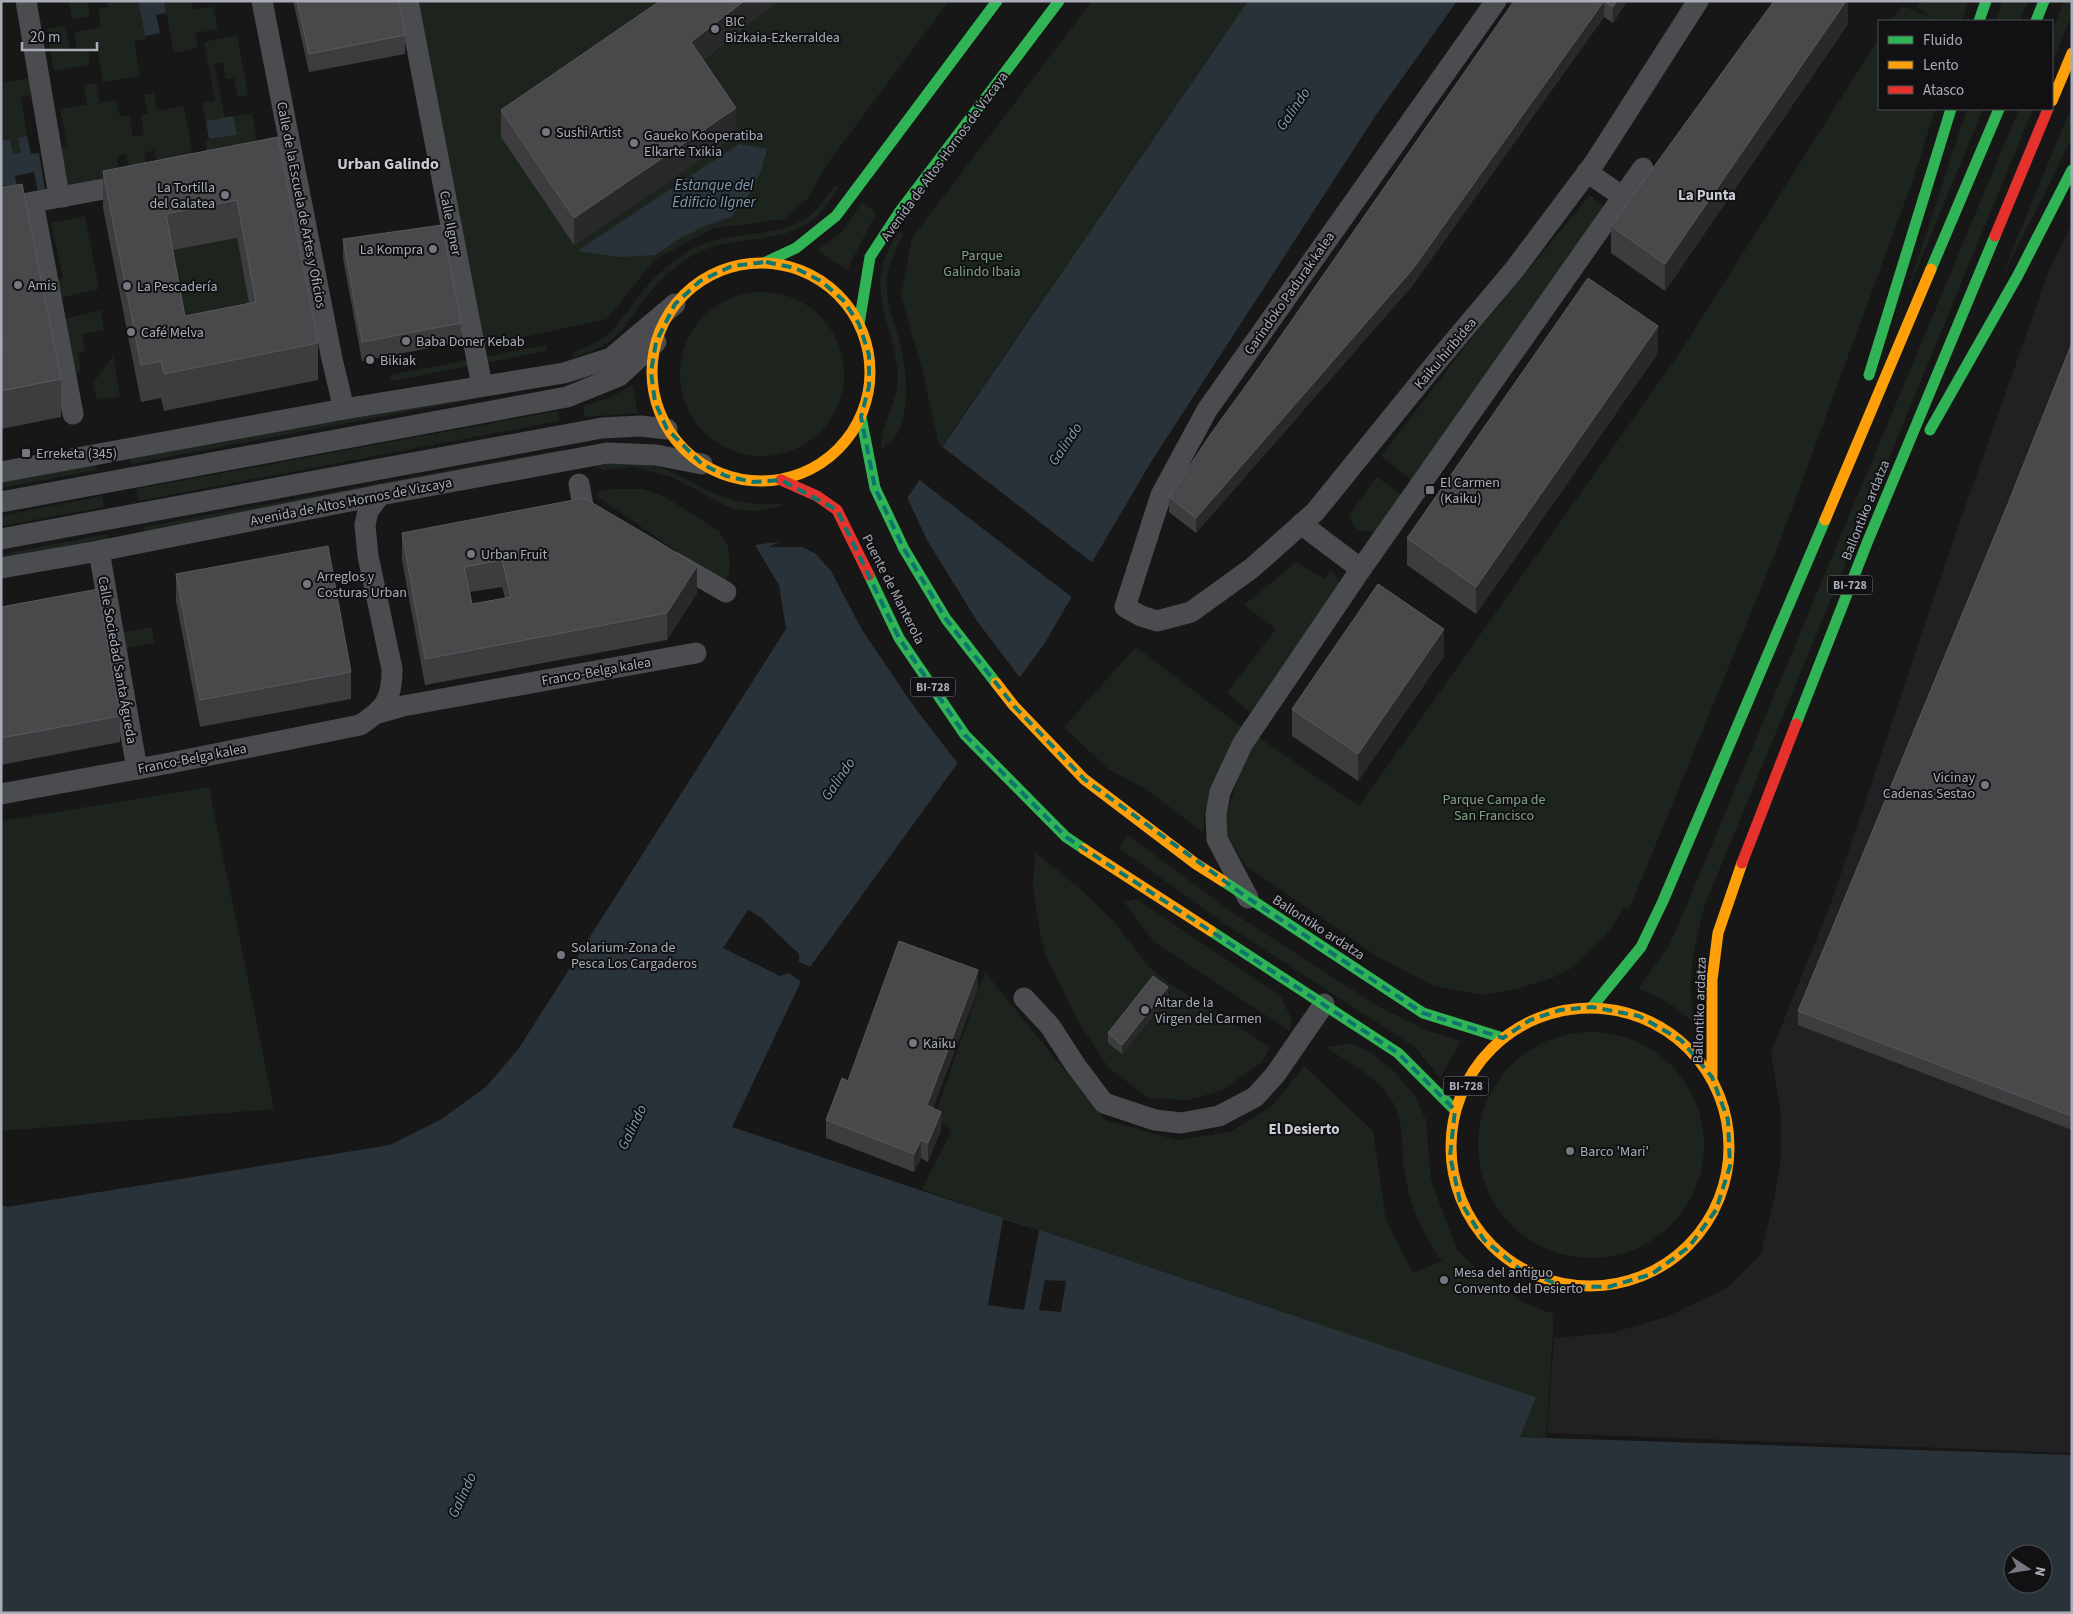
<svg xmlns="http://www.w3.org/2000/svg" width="2073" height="1614" viewBox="0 0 2073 1614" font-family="'Source Sans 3',sans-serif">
<rect width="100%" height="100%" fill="#171717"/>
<path fill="#212123" d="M2072,223V1453L1547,1433L1554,1338L1611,1333L1666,1317L1727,1288L1761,1254L1774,1200L1781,1158V1114L1771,1052L1831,903L1951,547L2048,273Z"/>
<g fill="#1d241e">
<path d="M69,1H87L90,16L72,19Z"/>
<path d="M107,1H138L145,37V39L134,41L140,76L103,82L97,48L88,49L90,65L54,71L47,29L65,25L70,52L77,51L74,32L101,27L98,9L108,7Z"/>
<path d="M164,1H191L193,10L213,6L218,29L195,33L198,48L174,53Z"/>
<path d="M408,1H949L827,164L808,198L785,219L715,228L655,259L607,319L474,348Z"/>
<path d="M1092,1H1248L940,449L921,365L901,295L912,238Z"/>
<path d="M1921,1H1968L1962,21H1890L1903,6L1933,18L1917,7Z"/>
<path d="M2002,1H2028L2020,21H1996Z"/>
<path d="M2064,1H2072V14L2052,63V31Z"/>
<path d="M237,35L248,95L238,97L234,78L226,79L223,62L214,64L225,118L206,121L202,103L215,100L204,42Z"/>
<path d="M1879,38V109H1935L1914,177L1779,544L1629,910L1625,907L1606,935L1574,967L1552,978L1517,989L1483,995L1434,986L1378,957L1246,866L1227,836L1226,815L1239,776L1258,737L1359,806L1679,354Z"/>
<path d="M36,77L38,94L21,97L27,136L18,138L21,153L13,154L10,139L1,140V83Z"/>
<path d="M96,83L100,103L116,100L120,117L129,115L133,137L144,135L141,115L148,113L144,95L154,93L157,111L184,106L194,163L158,169L154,150L144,153L147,171L130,175L126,154L117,157L120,177L62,189L54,148L67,145L60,109L87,105L84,85Z"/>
<path d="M2072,105V137L2044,195L2001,278Z"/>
<path d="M1967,109H1983L1905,298Z"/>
<path d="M2019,109H2033L1704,907L1693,955L1690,989L1694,1023C1675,1006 1662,997 1638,989L1670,944L1685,909Z"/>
<path d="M252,113L259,152L208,161L205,140L237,135L233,116Z"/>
<path d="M835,185L839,188C828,203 817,221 799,228C766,244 725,236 693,255C673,267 654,286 640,305C631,317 624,330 611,340C600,349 587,353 574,357L573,352C584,348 597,343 607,335C621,323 629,308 640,294C655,277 672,260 692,249C727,229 771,240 805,219C818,211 826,197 835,185Z"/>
<path d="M1590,195L1604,206L1414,482L1381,456L1478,330Z"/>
<path d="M862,202L876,213L847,270L818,250L843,231Z"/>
<path d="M85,216L99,289L59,298L56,280L63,278L51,223Z"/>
<path d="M899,231L904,234C895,251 886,269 887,288C887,305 894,321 898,336C906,365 912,407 897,434C893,440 886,445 881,450C880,426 897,403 898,380C899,338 869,300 885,258C888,249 894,240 899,231Z"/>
<path d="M237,238L256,339L185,353L166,251Z"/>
<circle cx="762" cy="374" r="82"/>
<path d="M101,310L104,330L82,334L85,351L78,353L81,372L71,375L61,320Z"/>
<path d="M546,345L547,351L392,381L390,375Z"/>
<path d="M113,356L120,396L97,400L93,383Z"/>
<path d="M552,379L553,384L131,464L129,457Z"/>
<path d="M632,385L638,413L584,417L583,406L609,398Z"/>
<path d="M558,411L559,421L138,501L136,489Z"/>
<path d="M564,449L565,454L145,534L143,527Z"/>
<path d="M617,462C634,463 651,464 667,470C688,478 705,492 727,498C739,502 753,504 766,504C773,504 777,503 785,505L755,511L732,509L672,477L633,467L604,470L595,466Z"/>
<path d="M96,463L97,470L1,488V481Z"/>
<path d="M1377,477L1403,496L1378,531C1361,532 1354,533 1349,515Z"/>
<path d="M613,489H643L665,497L719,531L728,546L730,563L729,575L723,583L598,497L597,492Z"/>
<path d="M102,496L104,507L1,526V516Z"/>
<path d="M108,534L109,540L1,561V554Z"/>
<path d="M1296,562L1325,579L1330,570L1335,573L1340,585L1254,715L1227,693L1276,629L1244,605Z"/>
<path d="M152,627L154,643L125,648L123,632Z"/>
<path d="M1136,647L1244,729C1228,758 1200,798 1204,833L1146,789L1108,769L1064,727Z"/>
<path d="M209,787L274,1109L1,1131V821Z"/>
<path d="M1128,835L1233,913L1379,1007L1428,1031L1461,1041L1440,1078L1415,1047L1225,924L1119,848Z"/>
<path d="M1035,852L1080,889L1113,921L1150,968L1172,985L1270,1047L1262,1062L1221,1091L1188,1100L1148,1098L1108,1067L1078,1021L1046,956L1040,932L1033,887Z"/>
<path d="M1136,899L1280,995L1291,1018L1290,1031L1154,942L1124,902Z"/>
<path d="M985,972L1105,1120L1177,1140L1230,1132L1273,1105L1304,1066L1373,1131L1386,1220L1413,1273L1442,1261C1422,1234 1409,1203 1404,1170C1401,1145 1405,1121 1391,1099C1376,1075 1348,1063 1326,1047L1351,1043L1370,1052L1394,1071L1414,1095L1426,1120L1431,1180L1457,1250L1477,1270L1524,1303L1554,1314L1546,1438L1520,1437L1536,1397L1003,1219L922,1189L952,1130L934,1118Z"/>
<circle cx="1591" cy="1145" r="113"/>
</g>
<g fill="#2a3239" fill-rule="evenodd">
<path d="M138,1H164L166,13L156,15L160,33L145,36Z"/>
<path d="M1248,1H1457L1376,115L1151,462L1044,644L804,975L732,1127L1536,1397L1520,1437L2072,1455V1613H1V1205L7,1207L390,1145L440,1120L486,1087L519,1048L786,629L779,585L755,545L888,526ZM2013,1554H2043V1584H2013Z"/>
<path d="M233,116L237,135L209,139L206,121Z"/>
<path d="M27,136L31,154L39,153L45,190L38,192L34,172L15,176L18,195L1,189V141L10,139L13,154L21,153L18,138Z"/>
<path d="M739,144L767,149L761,171L750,193L731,217L707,225L679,239L655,255L620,257L577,251Z"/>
</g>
<g fill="#171717">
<path d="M940,445L1094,564L1073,598L917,478Z"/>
<path d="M906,495L927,540L977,621L1021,679L959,765L915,708L862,630L831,571L816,554L802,547H769L784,539L886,524Z"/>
<path d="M748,910L759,916L799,954V962L812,968L803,983L789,973L780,976L723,948Z"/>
<path d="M1003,1219L1039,1230L1024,1310L988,1305Z"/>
<path d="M1045,1280L1066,1281L1061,1312L1039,1310Z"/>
</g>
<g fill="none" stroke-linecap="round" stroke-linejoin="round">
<g stroke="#4b4c50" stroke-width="21">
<path d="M26,1L58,190L63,197"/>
<path d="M262,1L332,359L344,409"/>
<path d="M408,1L482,386"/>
<path d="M1496,1L1207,410L1161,495L1125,607L1141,616L1157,621L1191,612L1252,568L1315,512L1439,359L1514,270L1595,162L1698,1"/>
<path d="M1587,172L1623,197"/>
<path d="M33,202L73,414"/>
<path d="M1,208L131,184"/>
<path d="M1,472L344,409L564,373L611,358L675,304"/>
<path d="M579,484L584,511L597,518"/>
<path d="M1,502L567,397L619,376L656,342"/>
<path d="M1301,524L1361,569"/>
<path d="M1,539L602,428L641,426L667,429"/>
<path d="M99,551L137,769"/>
<path d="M674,562L726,592"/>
<path d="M1,568L99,551L380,495L607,453L656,455L702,464"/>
<path d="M379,713L403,706L696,653"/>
<path d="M1,794L170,763L360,725C385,709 392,700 392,669L368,556L365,525L368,511L380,495"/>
<path d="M1248,898L1217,839L1216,814L1220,792L1243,743L1361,569L1643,168"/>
<path d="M1024,998L1050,1026L1076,1066L1104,1103L1155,1120L1181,1123L1219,1116L1255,1097L1275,1075L1324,1004"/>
</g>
<g stroke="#30b455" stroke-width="11">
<path d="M1979,21L1986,1"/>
<path d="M2036,21L2044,1"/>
<path d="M766,262L796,248L836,216L997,1"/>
<path d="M1931,269L1999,109"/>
<path d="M859,324L870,257L900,211L1059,1"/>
<path d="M1869,375L1951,109"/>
<path d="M861,417L875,488L904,549L946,619L996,683"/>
<path d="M1930,430L2018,275L2072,170"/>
<path d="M869,575L899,638L965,735L1066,837L1084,849"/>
<path d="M1796,724L1867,543L1995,236"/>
<path d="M1223,881L1423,1013L1503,1038"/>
<path d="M1211,931L1398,1053L1455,1110"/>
<path d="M1592,1007L1641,947L1663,901L1825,520"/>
</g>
<g stroke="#ff9f0a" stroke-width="11">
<path d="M2052,101L2072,53"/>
<circle cx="761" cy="372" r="109"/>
<path d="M1825,520L1931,269"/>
<path d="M996,683L1014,706L1084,779L1196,864L1223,881"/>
<path d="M1084,849L1211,931"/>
<circle cx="1590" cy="1147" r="139"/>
<path d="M1712,1077V980L1718,933L1742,863"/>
</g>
<g stroke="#e5322d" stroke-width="11">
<path d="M1995,236L2048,109"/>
<path d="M781,480L817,496L837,510L869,575"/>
<path d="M1742,863L1796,724"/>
</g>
</g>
<g fill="#3d3d3f" fill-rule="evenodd">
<path d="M293,1H399L405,35V54L309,72Z"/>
<path d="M660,1H778L703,60L736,135L574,245L501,137V110Z"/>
<path d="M1514,1H1627L1613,23L1604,17L1412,286L1196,533L1169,512V497Z"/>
<path d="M1848,1V24L1665,291L1611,253V226Z"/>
<path d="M278,137L318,343V380L164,411L161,398L141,402L103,208V171ZM237,238L249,303L185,316L173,250Z"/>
<path d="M1,188L61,379V417L1,429Z"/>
<path d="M343,239L461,323V342L362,361L343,258Z"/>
<path d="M2072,343V1130L1798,1025V1011L2007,506Z"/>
<path d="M1658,353L1476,614L1407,565V538Z"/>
<path d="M402,533L697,593L667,640L425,685L402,560ZM502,587L505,598L472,604L470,592Z"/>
<path d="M176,574L351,672V699L200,727L176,601Z"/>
<path d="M1,607L120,716V742L1,765Z"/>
<path d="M1444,656L1358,781L1292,736V709Z"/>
<path d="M978,989L933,1108L941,1130L928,1162L921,1158L914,1172L826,1138V1120L848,1081Z"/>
<path d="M1168,997L1122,1054L1108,1043V1033Z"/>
</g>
<g fill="#29292a">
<path d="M744,1H778L691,69V42Z"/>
<path d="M1604,1V17L1412,286L1196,533V518Z"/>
<path d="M1617,1H1627L1613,23V7Z"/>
<path d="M1846,1H1848V24L1665,291V264Z"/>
<path d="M736,108V135L574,245V218Z"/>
<path d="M1658,326V353L1476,614V587Z"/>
<path d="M697,566V593L667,640V613Z"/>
<path d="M1444,629V656L1358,781V754Z"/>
<path d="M978,970V989L927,1124V1105Z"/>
<path d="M1168,987V997L1122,1054V1045Z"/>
<path d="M941,1112V1130L928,1162V1143Z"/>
<path d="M921,1140V1158L914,1172V1154Z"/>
</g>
<g fill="#49494c" stroke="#58595d" fill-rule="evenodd">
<path d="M297,1H399L405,35L309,54Z"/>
<path d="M660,1H744L691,42L736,108L574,218L501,110Z"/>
<path d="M1514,1H1617L1613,7L1604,1L1412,270L1196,518L1169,497L1210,435L1260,366Z"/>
<path d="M1774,1H1846L1665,264L1611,226Z"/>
<path d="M278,137L318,343L164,374L161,361L141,365L103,171ZM237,200L256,302L185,316L166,214Z"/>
<path d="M22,184L61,379L1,391V346L4,345L1,332V188Z"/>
<path d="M442,225L461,323L362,342L343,239Z"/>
<path d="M1588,278L1658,326L1476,587L1407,538Z"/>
<path d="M2072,343V1116L1798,1011L2007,506Z"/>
<path d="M584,498L659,542L697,566L667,613L425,659L402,533ZM502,560L511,597L472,604L464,567Z"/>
<path d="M328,546L351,672L200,700L176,574Z"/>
<path d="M1378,584L1444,629L1358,754L1292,709Z"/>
<path d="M98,589L120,716L1,738V607Z"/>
<path d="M899,941L978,970L927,1105L941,1112L928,1143L921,1140L914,1154L826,1120L842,1078L848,1081Z"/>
<path d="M1153,976L1168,987L1122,1045L1108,1033Z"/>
</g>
<path fill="none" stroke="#0f766e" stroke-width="4" stroke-dasharray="10 6" stroke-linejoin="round" d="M766,262L795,268L821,281L843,300L859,324L869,355V386L861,417L875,488L904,549L946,619L1014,706L1084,779L1248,898L1423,1013L1503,1038L1530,1020L1560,1010L1592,1007L1639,1016L1681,1040L1712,1077L1728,1120L1730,1166L1716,1210L1689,1247L1652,1274L1608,1287L1562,1286L1520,1269L1484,1240L1460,1201L1450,1156L1455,1110L1398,1053L1066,837L965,735L899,638L837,510L781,480L753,482L726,476L702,464L667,429L655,402L651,372L656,342L675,304L700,281L732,266Z"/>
<g fill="#757880" stroke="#111113" stroke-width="2">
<circle cx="715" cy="29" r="5"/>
<circle cx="546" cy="132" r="5"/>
<circle cx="634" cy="143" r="5"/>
<circle cx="225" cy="195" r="5"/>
<circle cx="433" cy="249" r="5"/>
<circle cx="18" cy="285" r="5"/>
<circle cx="127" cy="286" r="5"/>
<circle cx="131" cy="332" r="5"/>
<circle cx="406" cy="341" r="5"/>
<circle cx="370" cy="360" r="5"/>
<rect x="21" y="448" width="10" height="10" rx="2.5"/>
<rect x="1425" y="485" width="10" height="10" rx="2.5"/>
<circle cx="471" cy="554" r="5"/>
<circle cx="307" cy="584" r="5"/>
<circle cx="1985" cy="785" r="5"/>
<circle cx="561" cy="955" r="5"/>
<circle cx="1145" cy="1010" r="5"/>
<circle cx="913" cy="1043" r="5"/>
<circle cx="1570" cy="1151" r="5"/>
<circle cx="1444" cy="1280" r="5"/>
</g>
<g text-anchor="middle" stroke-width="4" stroke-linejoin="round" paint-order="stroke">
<g fill="#111113" stroke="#7b7e86" stroke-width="1">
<rect x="1827.5" y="575.5" width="45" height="19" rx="4"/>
<rect x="910.5" y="677.5" width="45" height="19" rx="4"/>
<rect x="1443.5" y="1076.5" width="45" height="19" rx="4"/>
</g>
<g font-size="12" font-weight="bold" fill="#a8adb8">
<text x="1850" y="589">BI-728</text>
<text x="933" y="691">BI-728</text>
<text x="1466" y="1090">BI-728</text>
</g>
<g font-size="14" fill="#a8adb8" stroke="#111113" text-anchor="start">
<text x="725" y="26">BIC<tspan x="725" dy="16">Bizkaia-Ezkerraldea</tspan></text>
<text x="556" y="137">Sushi Artist</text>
<text x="644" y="140">Gaueko Kooperatiba<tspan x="644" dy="16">Elkarte Txikia</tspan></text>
<text x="215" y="192" text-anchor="end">La Tortilla<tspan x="215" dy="16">del Galatea</tspan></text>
<text x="423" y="254" text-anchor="end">La Kompra</text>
<text x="28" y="290">Amis</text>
<text x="137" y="291">La Pescadería</text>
<text x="141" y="337">Café Melva</text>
<text x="416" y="346">Baba Doner Kebab</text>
<text x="380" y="365">Bikiak</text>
<text x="36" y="458">Erreketa (345)</text>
<text x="1440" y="487">El Carmen<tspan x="1440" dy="16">(Kaiku)</tspan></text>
<text x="481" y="559">Urban Fruit</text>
<text x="317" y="581">Arreglos y<tspan x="317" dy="16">Costuras Urban</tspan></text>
<text x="1975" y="782" text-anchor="end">Vicinay<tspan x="1975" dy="16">Cadenas Sestao</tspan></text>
<text x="571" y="952">Solarium-Zona de<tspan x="571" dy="16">Pesca Los Cargaderos</tspan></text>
<text x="1155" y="1007">Altar de la<tspan x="1155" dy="16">Virgen del Carmen</tspan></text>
<text x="923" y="1048">Kaiku</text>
<text x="1580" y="1156">Barco 'Mari'</text>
<text x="1454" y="1277">Mesa del antiguo<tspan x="1454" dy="16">Convento del Desierto</tspan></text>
</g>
<g font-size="14" fill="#a8adb8" stroke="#111113">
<text transform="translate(944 156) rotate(-54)" y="5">Avenida de Altos Hornos de Vizcaya</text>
<text transform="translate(302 205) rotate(79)" y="5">Calle de la Escuela de Artes y Oficios</text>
<text transform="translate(451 223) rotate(79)" y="5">Calle Ilgner</text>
<text transform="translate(1289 293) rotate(-55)" y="5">Garindoko Padurak kalea</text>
<text transform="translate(1445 353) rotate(-50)" y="5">Kaiku hiribidea</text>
<text transform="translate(351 501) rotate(-11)" y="5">Avenida de Altos Hornos de Vizcaya</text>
<text transform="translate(1865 510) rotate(-68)" y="5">Ballontiko ardatza</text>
<text transform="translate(894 589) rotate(63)" y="5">Puente de Manterola</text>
<text transform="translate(118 660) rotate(80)" y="5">Calle Sociedad Santa Águeda</text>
<text transform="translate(596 671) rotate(-10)" y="5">Franco-Belga kalea</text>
<text transform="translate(192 758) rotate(-11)" y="5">Franco-Belga kalea</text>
<text transform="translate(1319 927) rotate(33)" y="5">Ballontiko ardatza</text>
<text transform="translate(1699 1010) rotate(-88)" y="5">Ballontiko ardatza</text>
</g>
<g font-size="14" fill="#7fa381" stroke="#111113">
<text x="982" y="260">Parque<tspan x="982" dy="16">Galindo Ibaia</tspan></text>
<text x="1494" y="804">Parque Campa de<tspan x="1494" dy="16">San Francisco</tspan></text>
</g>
<g font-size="15" font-style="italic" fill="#7f9bb3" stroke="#111113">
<text transform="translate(1293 109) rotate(-56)" y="5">Galindo</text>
<text x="714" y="190">Estanque del<tspan x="714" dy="17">Edificio Ilgner</tspan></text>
<text transform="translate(1065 444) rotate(-56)" y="5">Galindo</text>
<text transform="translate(838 779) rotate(-56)" y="5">Galindo</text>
<text transform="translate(632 1127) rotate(-64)" y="5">Galindo</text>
<text transform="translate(462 1495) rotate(-65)" y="5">Galindo</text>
</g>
<g font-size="15" font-weight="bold" fill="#c9ccd4" stroke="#111113">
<text x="1707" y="200">La Punta</text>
<text x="1304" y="1134">El Desierto</text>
</g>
<g font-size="16" font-weight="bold" fill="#c9ccd4" stroke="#111113">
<text x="388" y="169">Urban Galindo</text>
</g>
</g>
<rect width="2073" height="1614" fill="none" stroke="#a8adb8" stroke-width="5"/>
<rect x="1878" y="20" width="175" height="90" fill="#111113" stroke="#4d4f55"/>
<rect x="1888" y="36" width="25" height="8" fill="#30b455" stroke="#4d4f55"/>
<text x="1923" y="45" font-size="15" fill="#a8adb8">Fluido</text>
<rect x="1888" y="61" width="25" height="8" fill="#ff9f0a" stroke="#4d4f55"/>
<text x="1923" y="70" font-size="15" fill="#a8adb8">Lento</text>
<rect x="1888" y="86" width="25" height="8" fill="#e5322d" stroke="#4d4f55"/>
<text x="1923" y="95" font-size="15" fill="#a8adb8">Atasco</text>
<g transform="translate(2028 1569) rotate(102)"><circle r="24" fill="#111113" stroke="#4d4f55"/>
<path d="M0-4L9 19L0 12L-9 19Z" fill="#757880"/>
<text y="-8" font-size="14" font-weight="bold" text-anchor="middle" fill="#a8adb8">N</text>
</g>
<path d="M22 42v8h75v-8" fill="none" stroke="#a8adb8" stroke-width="2.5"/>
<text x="30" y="42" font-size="15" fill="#a8adb8" stroke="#111113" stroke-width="4" paint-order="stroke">20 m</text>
</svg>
